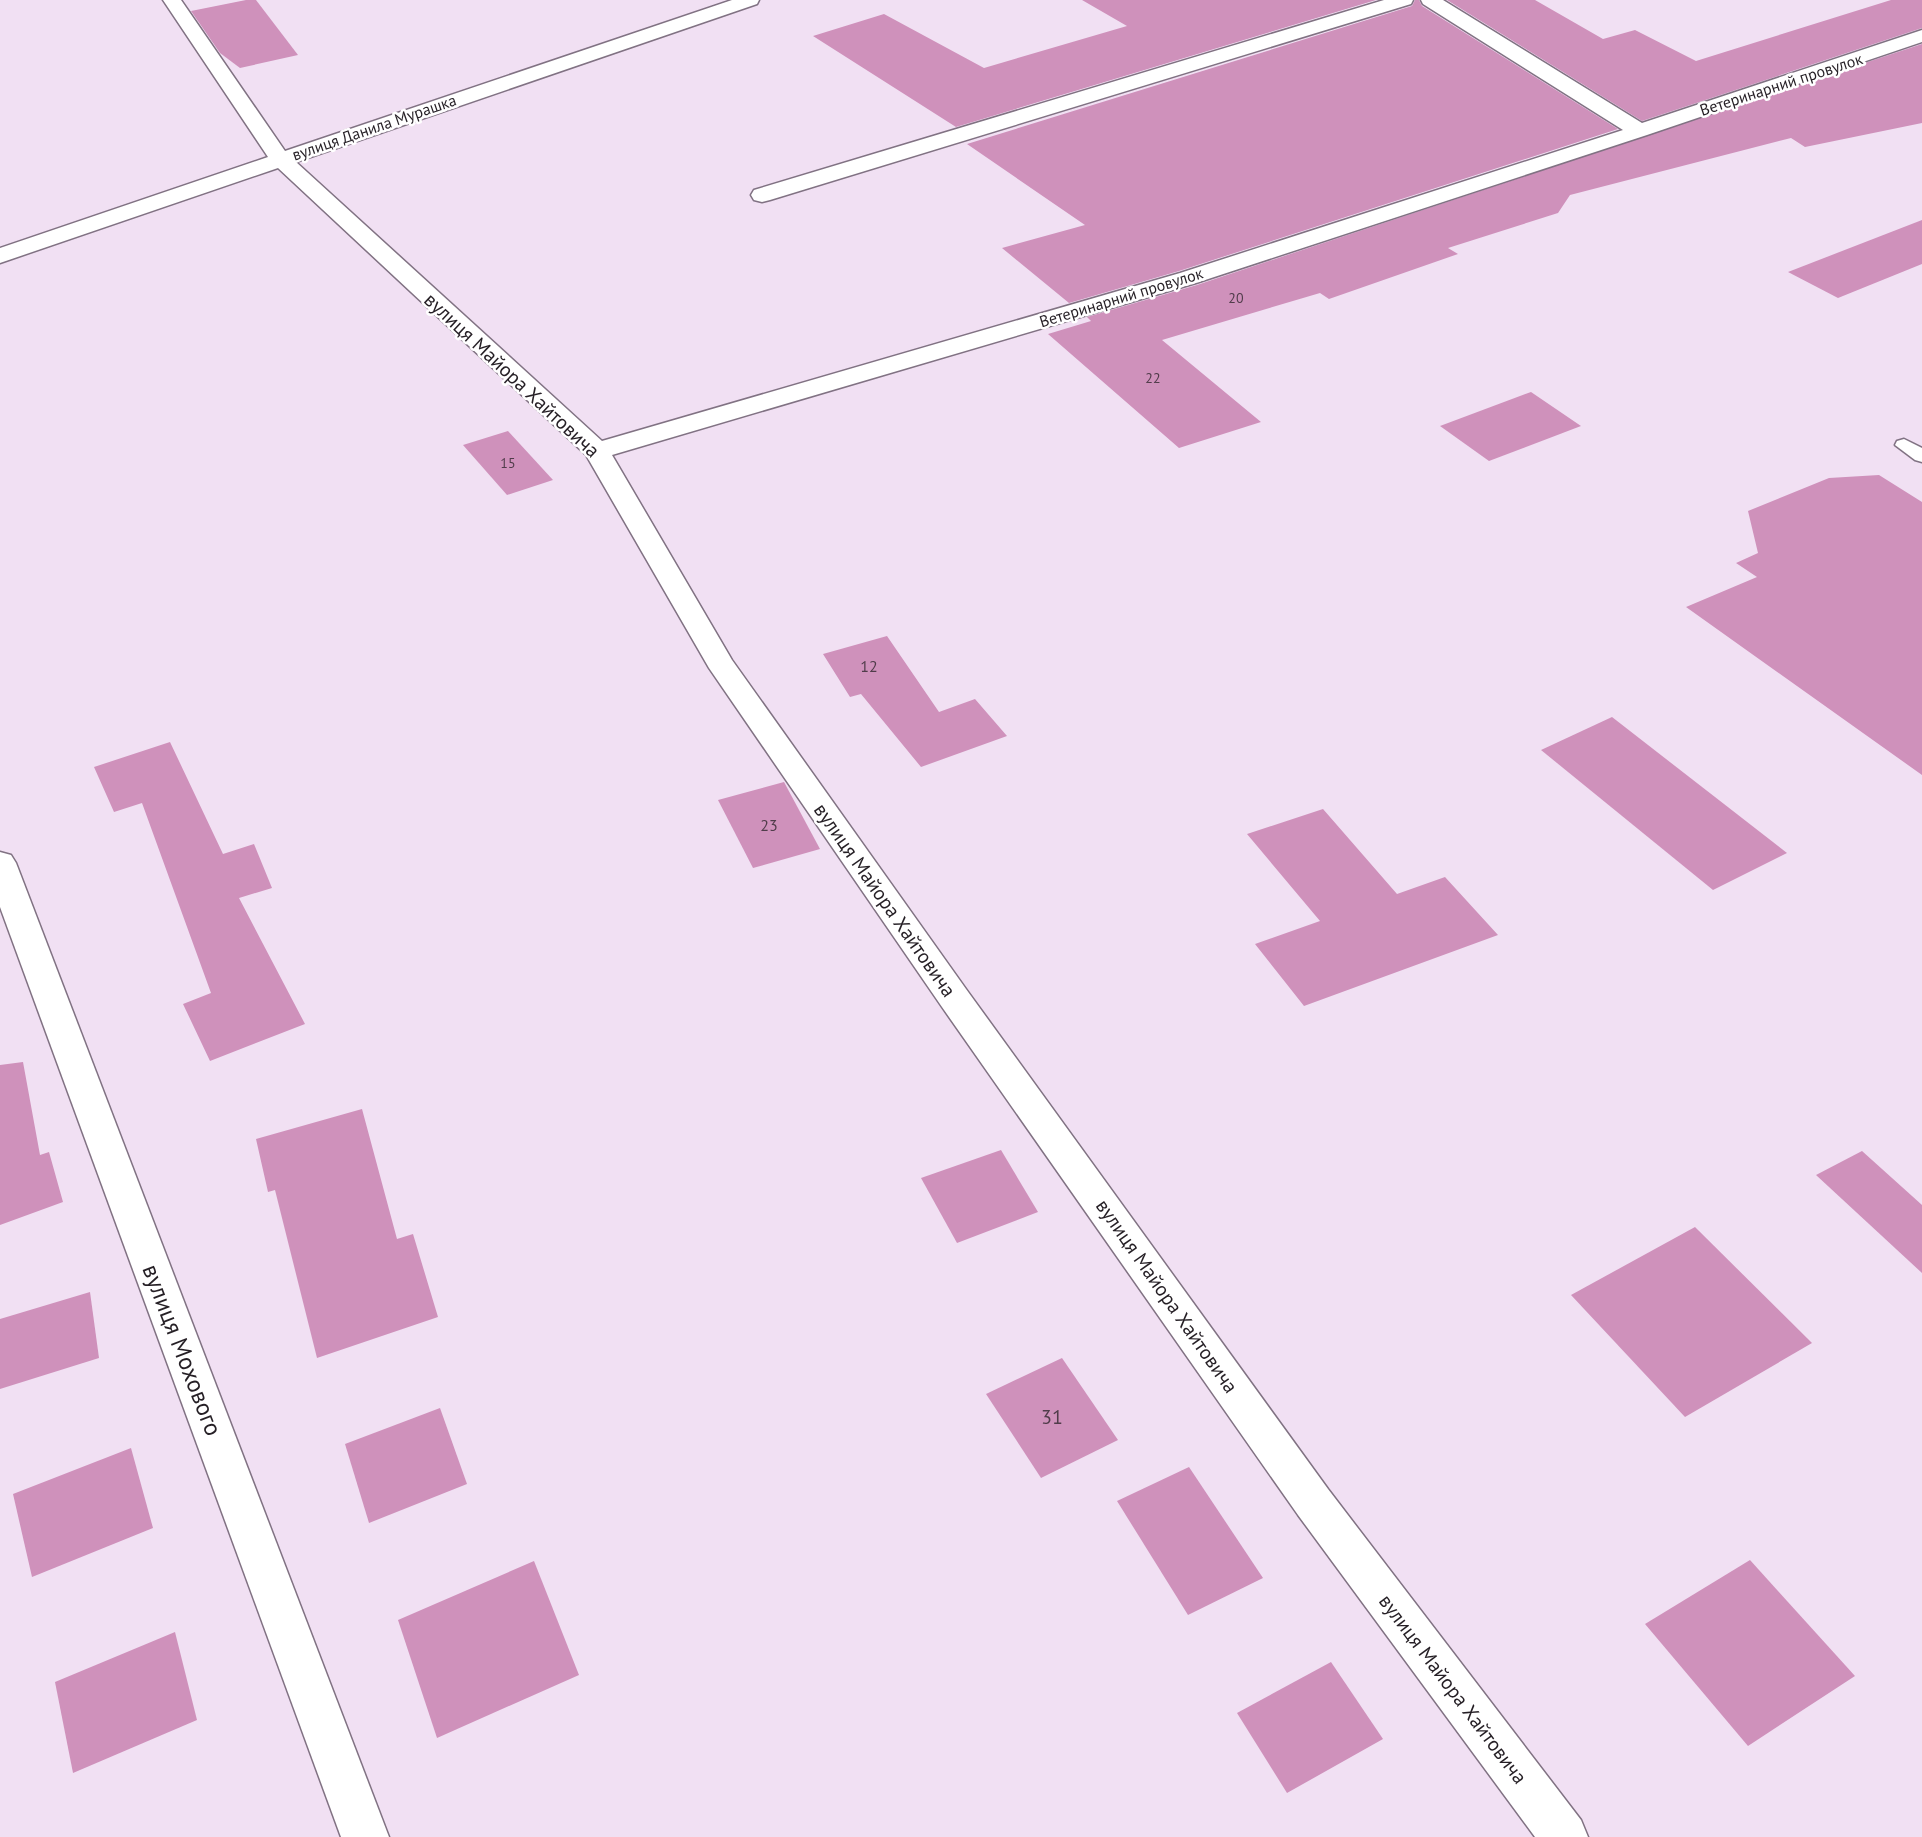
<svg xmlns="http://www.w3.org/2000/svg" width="1922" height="1837" viewBox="0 0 1922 1837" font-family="'PT Sans',sans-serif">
<rect width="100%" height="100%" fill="#f1e0f3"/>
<g fill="#cf91bb">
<path d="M246,0H256L298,55L240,68L220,53L191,11Z"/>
<path d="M1082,0H1376L956,127L813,36L884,14L984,68L1127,26Z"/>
<path d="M1415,0H1419L1422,6L1618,129L1179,271L1069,303L1002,248L1085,225L967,144L1412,6Z"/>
<path d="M1447,0H1535L1603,39L1635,30L1696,61L1891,0H1922V28L1642,121Z"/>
<path d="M1922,44V123L1805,147L1791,138L1570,195L1558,213L1448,248L1458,254L1329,299L1320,293L1162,340L1261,422L1179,448L1048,334L1091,321L1087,317L1197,285Z"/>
<path d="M1922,220V264L1838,298L1788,272Z"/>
<path d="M1531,392L1581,426L1489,461L1440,426Z"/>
<path d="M508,431L553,480L507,495L463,445Z"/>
<path d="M1879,475L1922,502V775L1686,607L1757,577L1736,563L1758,553L1748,511L1829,478Z"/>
<path d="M887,636L939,712L975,699L1007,736L921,767L861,694L850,697L823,654Z"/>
<path d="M1612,717L1787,853L1713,890L1541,750Z"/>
<path d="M170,742L223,854L254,844L272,888L239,898L305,1024L210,1061L183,1004L211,993L142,803L114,812L94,767Z"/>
<path d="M784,782L820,849L753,868L718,800Z"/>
<path d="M1323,809L1397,894L1445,877L1498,935L1304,1006L1255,944L1320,921L1247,834Z"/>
<path d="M23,1062L40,1155L49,1152L63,1202L0,1225V1065Z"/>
<path d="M362,1109L397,1239L413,1234L438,1317L317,1358L275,1190L268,1192L256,1139Z"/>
<path d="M1001,1150L1038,1212L957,1243L921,1178Z"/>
<path d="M1862,1151L1922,1205V1273L1816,1175Z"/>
<path d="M1695,1227L1812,1343L1685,1417L1571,1295Z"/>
<path d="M90,1292L99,1358L0,1389V1319Z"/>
<path d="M1062,1358L1118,1440L1041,1478L986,1394Z"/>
<path d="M440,1408L467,1484L369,1523L345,1444Z"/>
<path d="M131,1448L153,1528L32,1577L13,1494Z"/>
<path d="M1189,1467L1263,1578L1188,1615L1117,1501Z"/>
<path d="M1750,1560L1855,1676L1748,1746L1645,1624Z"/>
<path d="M534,1561L579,1675L437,1738L398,1620Z"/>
<path d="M175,1632L197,1720L73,1773L55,1682Z"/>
<path d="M1331,1662L1383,1739L1287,1793L1237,1713Z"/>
</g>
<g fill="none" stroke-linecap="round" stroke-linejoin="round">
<g stroke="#817283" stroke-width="3">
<path id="lane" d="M1904,439L1922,448V462L1915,460L1895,445L1897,441Z"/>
</g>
<g stroke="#817283" stroke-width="3">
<g id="street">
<path d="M163,0H181L285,151L732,0H759L757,4L296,162L602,441L1180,273L1623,130L1423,4L1421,0H1443L1642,123L1922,30V42L1647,135L1196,283L612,455L732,660L966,989L1328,1489L1581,1820L1588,1837H1535L1298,1515L942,1007L709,668L586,455L278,168L0,263V248L268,157Z"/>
<path d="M1384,0H1413L1411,4L770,200L762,202L754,200L751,195L754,190Z"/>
<path d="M0,852L11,855L16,863L389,1837H341L0,907Z"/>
</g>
</g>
<use href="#lane" fill="#fff" fill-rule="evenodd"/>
<use href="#street" fill="#fff" fill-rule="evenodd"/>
</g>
<g text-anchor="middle" stroke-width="5" stroke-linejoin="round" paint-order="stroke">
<g font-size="14" fill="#503c4a">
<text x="1236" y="303">20</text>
<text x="1153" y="383">22</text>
<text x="508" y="468">15</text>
</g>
<g font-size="16" fill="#251f25" stroke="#fff">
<text transform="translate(1781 84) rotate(-18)" y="6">Ветеринарний провулок</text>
<text transform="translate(374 127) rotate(-19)" y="6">вулиця Данила Мурашка</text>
<text transform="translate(1121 297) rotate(-17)" y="6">Ветеринарний провулок</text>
</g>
<g font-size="16" fill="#503c4a">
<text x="869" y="672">12</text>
<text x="769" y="831">23</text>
</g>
<g font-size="20" fill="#251f25" stroke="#fff">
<text transform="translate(512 375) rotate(43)" y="7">вулиця Майора Хайтовича</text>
<text transform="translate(885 900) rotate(55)" y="7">вулиця Майора Хайтовича</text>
<text transform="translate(1167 1296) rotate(55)" y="7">вулиця Майора Хайтовича</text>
<text transform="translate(1453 1689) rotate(53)" y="7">вулиця Майора Хайтовича</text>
</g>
<g font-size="20" fill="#503c4a">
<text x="1052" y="1424">31</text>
</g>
<g font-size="24" fill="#251f25" stroke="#fff">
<text transform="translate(182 1350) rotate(69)" y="8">вулиця Мохового</text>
</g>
</g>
</svg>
